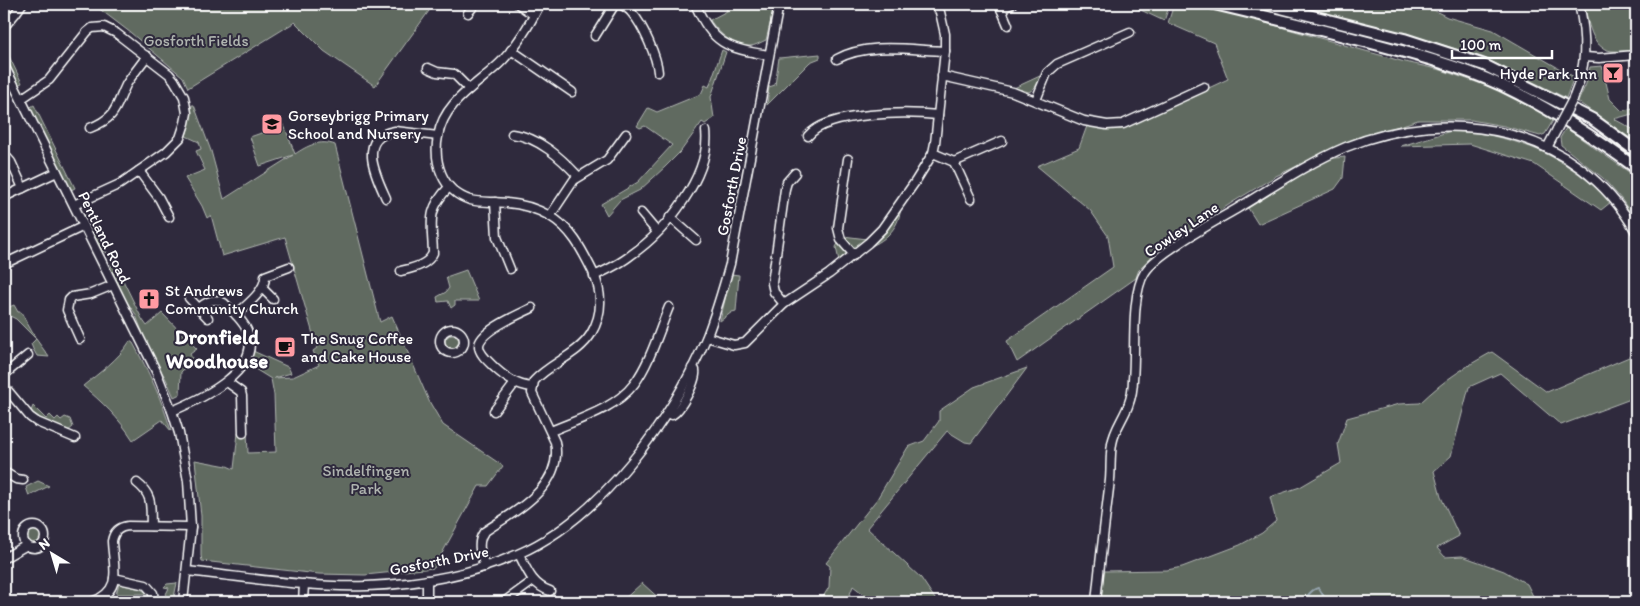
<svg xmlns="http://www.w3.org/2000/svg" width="1640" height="606" viewBox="0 0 1640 606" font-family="Itim,sans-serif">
<rect width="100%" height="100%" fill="#2f2a3d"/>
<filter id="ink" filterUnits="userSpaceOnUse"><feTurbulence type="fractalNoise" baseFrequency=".02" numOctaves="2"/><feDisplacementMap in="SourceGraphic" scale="10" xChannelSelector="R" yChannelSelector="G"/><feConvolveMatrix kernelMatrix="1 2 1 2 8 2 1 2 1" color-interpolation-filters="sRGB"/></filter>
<g filter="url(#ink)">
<g fill="#606b60" stroke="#b0b5b0">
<path d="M93,4H434L375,86L324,51L295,22L188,88L183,77L131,33Z"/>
<path d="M725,4H775L766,40C761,42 755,46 750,46C733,46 719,34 710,20L727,11Z"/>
<path d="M1128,4H1170L1164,21Z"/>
<path d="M1174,4H1199L1401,61L1441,70L1496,89L1554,119L1545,134L1540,136L1504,126L1471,120H1418L1346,143L1276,176L1233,202L1152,256L1139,269L1136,278L1017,362L1007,341L1113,267L1108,236L1090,210L1037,166L1079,148L1087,126L1121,129L1228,79L1214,43L1168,23Z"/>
<path d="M1286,4H1422L1447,17L1493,30L1574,77L1566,98L1482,57L1407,34Z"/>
<path d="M1584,4H1636V50C1629,50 1620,52 1612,51C1591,49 1588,20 1584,4Z"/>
<path d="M4,46L22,83L17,85L4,57Z"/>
<path d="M722,50L726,52L711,97L714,118L705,124L702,122L681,151L665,167L640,190L620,200L607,215L601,204L638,182L672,145L645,126L640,128L637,126L648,108L657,112L701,94L705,85L709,87Z"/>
<path d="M820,54V58L810,62L767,105L769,87L775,85L779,58Z"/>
<path d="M1602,66L1610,99L1622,111L1636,107V113L1614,119L1636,131V142L1578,102L1586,84L1590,67Z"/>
<path d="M1040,76C1038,83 1036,88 1029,92L1014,88Z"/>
<path d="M34,105L75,188L71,190L29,108Z"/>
<path d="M192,105H194L211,151L224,199L293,155L260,166L250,137L284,125L295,154C307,146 320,139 335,145L380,322L392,316L429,401L443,425L503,466L488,486H479L434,568L365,575L319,574L202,561L201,556V516L195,460L227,466L234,469L238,433L247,432L248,453L276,452L274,395L271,379L247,364L253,351L288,367L291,373L274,378L293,377L319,365L313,351L317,348L285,237L222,256L211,215L207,218L202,206L185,178L205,170L196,151L201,149L199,142L186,136L190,121Z"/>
<path d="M1566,128L1636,177V221L1622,200L1603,178L1561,145L1560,138Z"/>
<path d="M1451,131C1466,132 1482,133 1497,137C1545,148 1577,168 1611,202L1601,210L1534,164L1470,144L1401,146Z"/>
<path d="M1345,157L1343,178L1335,189L1258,224L1248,208L1326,159Z"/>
<path d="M901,206C900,226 887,240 869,247L880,235Z"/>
<path d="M87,214L107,253L101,250L84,216Z"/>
<path d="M843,236L867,239L839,261L836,247Z"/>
<path d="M113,260L142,319L147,326L162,313L197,349L190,354L192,358L183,366L185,368L181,372L180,394L174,397L166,379L150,352L135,313L126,301L110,270Z"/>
<path d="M466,270L479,301H455V305L451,308L448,301L438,302L437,297L446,292L449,288L446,277Z"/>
<path d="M731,274L739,275L736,311L732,312L720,321Z"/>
<path d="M4,302L9,307L14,305L18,312H21L36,339L49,357L37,356L33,349L31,344L36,339L16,319L4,313Z"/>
<circle cx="452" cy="342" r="7"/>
<path d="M130,341L133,343C149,372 162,400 171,431L162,420L133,440C119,418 102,402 83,386C100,372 118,360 130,341Z"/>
<path d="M1492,352L1547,392L1636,354V397L1561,425L1500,373L1469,387L1451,456L1434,471L1441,497L1459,536L1437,548L1445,557L1462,556L1504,571L1527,584L1536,602H1324L1323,601L1319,602H1100L1104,571L1167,570L1182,567L1240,545L1262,533L1276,521L1270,497L1300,487L1341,463L1338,444L1347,418L1399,404L1420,403C1444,380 1463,368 1492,352Z"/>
<path d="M1027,368L971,443L965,442L947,431L867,528L921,578L937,602H874L853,586L847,602H820L829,587L830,566L826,563L877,499L908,447L924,441L939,421V411L974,387Z"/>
<path d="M33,406L46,419L50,415L55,420L58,417L61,420L65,417L70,419L73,427C70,429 70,431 65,430C57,430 36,418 31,411Z"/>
<path d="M38,481L49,486L29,496L26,487Z"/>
<circle cx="35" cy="537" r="8"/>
<path d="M177,583L173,602H157L159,598L165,596L169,588L164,587L167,584Z"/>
<path d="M642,583L663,602H621Z"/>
<path d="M119,584L141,589L148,594H116Z"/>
</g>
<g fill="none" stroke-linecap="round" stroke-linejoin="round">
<path stroke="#96a5af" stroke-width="2" d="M1263,602V599H1267L1301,602C1308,598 1309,590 1318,588C1323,592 1323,600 1330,602"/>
<g stroke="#fff" stroke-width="11">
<g id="minor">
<path d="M518,4L534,15"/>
<path d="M620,4C624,6 629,9 632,13C643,25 657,57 658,72"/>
<path d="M695,4C713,44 726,48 768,55"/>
<path d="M999,4L1008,25"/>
<path d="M1001,9L1012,4"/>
<path d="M468,13L475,4"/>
<path d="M4,27L15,14L22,4"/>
<path d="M595,36L615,4"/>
<path d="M511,50L572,92"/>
<path d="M1585,57L1599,58L1636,55"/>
<path d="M837,59C869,42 910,50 945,51"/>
<path d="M4,65L156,371L172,411L179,433L188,481L191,527L183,602"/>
<path d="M428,68L437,72L454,74L469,89"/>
<path d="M942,76L1013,92L1084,121L1107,125L1123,124L1204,87"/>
<path d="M21,99L49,80L87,32L92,28L104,27L116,33L169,74L174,80L184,97L187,113L185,123L180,138L166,152L120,184L74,205"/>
<path d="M1573,99C1587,67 1587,38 1579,4"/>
<path d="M1036,100L1047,73L1057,64L1130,32"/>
<path d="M90,128C117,117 115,108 126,85C132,75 140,66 147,56"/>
<path d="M512,134C539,137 561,158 578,176"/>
<path d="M808,136C828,111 909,112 938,115"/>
<path d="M1547,148L1557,129"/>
<path d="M933,153L954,162L971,199"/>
<path d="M4,154L11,162L23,188"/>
<path d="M848,159L838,228L841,240L854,255"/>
<path d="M954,162L1002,141"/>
<path d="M139,171L159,198L169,217"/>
<path d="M4,197L57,172"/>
<path d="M386,198C376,176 356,137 395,131L438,136"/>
<path d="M495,202L497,237L510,269"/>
<path d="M641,213L657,232"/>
<path d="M550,216L574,180L607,160L626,134"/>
<path d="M670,217L696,240"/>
<path d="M8,262L84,226"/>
<path d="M401,271C413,268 428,265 433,253C432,222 426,211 449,187"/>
<path d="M594,276C607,270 620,264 631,255C666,231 711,175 706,131"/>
<path d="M262,288L273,299"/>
<path d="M189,298L208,318"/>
<path d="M784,304L774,292L772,283L785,189L787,182L795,173"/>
<path d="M236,315C246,305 266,291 265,276L289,267"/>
<circle cx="452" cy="341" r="12"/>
<path d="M707,337L734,345L745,343L784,304L829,274L868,243L882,229L915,182L933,153L935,143L945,51V34L940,12L935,4"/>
<path d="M80,339L67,310L69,300L72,297L91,294L113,285"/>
<path d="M4,375L28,355"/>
<path d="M227,382L241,392L242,396L243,433"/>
<path d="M4,386L30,417L37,422L75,438"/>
<path d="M532,387C516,385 506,378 495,368C489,362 479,354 479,346C479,331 520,314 532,308"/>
<path d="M172,411C201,399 264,370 247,330C242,319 232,311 224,303C215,297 207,301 199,308"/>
<path d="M494,411L515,383"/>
<path d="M667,413L672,415C681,410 697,380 695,370L692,368"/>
<path d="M551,431C579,419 615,409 634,384C650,363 659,331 669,307"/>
<path d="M4,472L16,479L23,480"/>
<path d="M137,483C154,496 150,507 151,526"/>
<circle cx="34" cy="537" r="11"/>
<path d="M519,554C527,570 532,585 550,591"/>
<path d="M4,558L27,545"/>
<path d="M485,567C481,555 476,543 484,532C515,511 564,487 555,442L532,393L534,381C550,363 578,355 591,334C603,314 602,292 593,272C582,250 572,229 550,216C537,209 522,204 507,203C495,201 482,203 470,200C442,191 433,162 438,136C445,99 479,85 503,60C518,44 530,24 540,4"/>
<path d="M187,571C246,577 307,588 367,586C418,584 471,575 518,554C601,518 673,419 707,336C716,313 723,289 730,264L779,4"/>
<path d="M114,578L146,585L153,593L154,602"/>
<path d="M92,602C124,590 113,567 112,541C114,531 119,527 128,526L191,527"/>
<path d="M303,602L304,584"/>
<path d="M427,602V580"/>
<path d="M504,602L533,581"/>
<path d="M1096,602C1100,561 1105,521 1110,480C1111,468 1110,456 1112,444C1114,430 1123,419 1128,406C1131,398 1133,388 1133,379C1136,352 1130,295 1145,272C1158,252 1216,221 1238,208C1273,187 1308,163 1346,147C1452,104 1577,127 1636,232"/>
</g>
</g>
<g stroke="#fff" stroke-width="14">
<g id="highway">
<path d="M1214,4C1265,16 1317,29 1368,42C1413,54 1459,66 1501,85C1549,108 1594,137 1636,168"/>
<path d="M1265,4L1404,39L1484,65L1592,119L1636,151"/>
</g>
</g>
<use href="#minor" stroke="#2f2a3d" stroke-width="8"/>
<use href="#highway" stroke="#2f2a3d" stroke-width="10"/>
<g stroke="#fff" stroke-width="11" stroke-linecap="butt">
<path id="minor-bridge" d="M1557,129L1573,99"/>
</g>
<use href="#minor-bridge" stroke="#2f2a3d" stroke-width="8"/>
</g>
</g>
<defs>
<g id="bar-square" transform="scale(1.125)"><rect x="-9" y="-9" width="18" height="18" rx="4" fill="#ff9aa2" stroke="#2f2a3d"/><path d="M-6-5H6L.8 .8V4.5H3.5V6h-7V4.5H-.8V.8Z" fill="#111"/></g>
<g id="school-square" transform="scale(1.125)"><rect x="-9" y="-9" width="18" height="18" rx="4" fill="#ff9aa2" stroke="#2f2a3d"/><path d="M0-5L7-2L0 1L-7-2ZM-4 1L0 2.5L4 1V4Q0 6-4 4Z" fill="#111"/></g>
<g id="church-square" transform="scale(1.125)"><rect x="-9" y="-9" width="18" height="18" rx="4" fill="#ff9aa2" stroke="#2f2a3d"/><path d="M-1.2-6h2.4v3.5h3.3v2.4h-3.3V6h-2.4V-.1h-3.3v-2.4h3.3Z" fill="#111"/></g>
<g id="cafe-square" transform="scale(1.125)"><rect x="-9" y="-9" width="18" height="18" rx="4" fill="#ff9aa2" stroke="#2f2a3d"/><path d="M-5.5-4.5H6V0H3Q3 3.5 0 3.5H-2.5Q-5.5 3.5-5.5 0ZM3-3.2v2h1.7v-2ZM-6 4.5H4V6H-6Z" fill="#111"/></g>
</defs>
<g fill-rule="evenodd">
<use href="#bar-square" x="1613" y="73"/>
<use href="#school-square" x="272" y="124"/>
<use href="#church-square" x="149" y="299"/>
<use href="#cafe-square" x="285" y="347"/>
</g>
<g text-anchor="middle" stroke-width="4" stroke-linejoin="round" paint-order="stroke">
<g font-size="16" fill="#b0b5b0" stroke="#2f2a3d">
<text x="196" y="46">Gosforth Fields</text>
<text x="366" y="476">Sindelfingen<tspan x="366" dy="18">Park</tspan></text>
</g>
<g font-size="16" fill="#fff" stroke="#2f2a3d" text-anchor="start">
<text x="1597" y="79" text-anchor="end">Hyde Park Inn</text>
<text x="288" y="121">Gorseybrigg Primary<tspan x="288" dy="18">School and Nursery</tspan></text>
<text x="165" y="296">St Andrews<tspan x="165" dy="18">Community Church</tspan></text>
<text x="301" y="344">The Snug Coffee<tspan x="301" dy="18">and Cake House</tspan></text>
</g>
<g font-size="16" fill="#fff" stroke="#2f2a3d">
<text transform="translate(731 186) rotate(-79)" y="6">Gosforth Drive</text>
<text transform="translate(1181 229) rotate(-34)" y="6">Cowley Lane</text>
<text transform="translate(105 237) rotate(64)" y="6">Pentland Road</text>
<text transform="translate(439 560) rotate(-11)" y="6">Gosforth Drive</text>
</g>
<g font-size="21" font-weight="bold" fill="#fff" stroke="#2f2a3d">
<text x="217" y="344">Dronfield<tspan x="217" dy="24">Woodhouse</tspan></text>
</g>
</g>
<rect width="1640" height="606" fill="none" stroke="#2f2a3d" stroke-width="20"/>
<rect x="10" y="10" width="1620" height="586" fill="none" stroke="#fff" stroke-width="2" filter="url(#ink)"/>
<g transform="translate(52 554) rotate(322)" stroke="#2f2a3d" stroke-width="4" paint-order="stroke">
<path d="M0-4L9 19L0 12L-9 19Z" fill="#ffffff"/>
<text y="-8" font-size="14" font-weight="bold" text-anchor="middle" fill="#ffffff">N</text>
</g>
<path d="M1452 50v8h100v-8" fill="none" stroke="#ffffff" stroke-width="2.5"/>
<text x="1460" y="50" font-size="15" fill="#ffffff" stroke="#2f2a3d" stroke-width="4" paint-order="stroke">100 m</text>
</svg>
